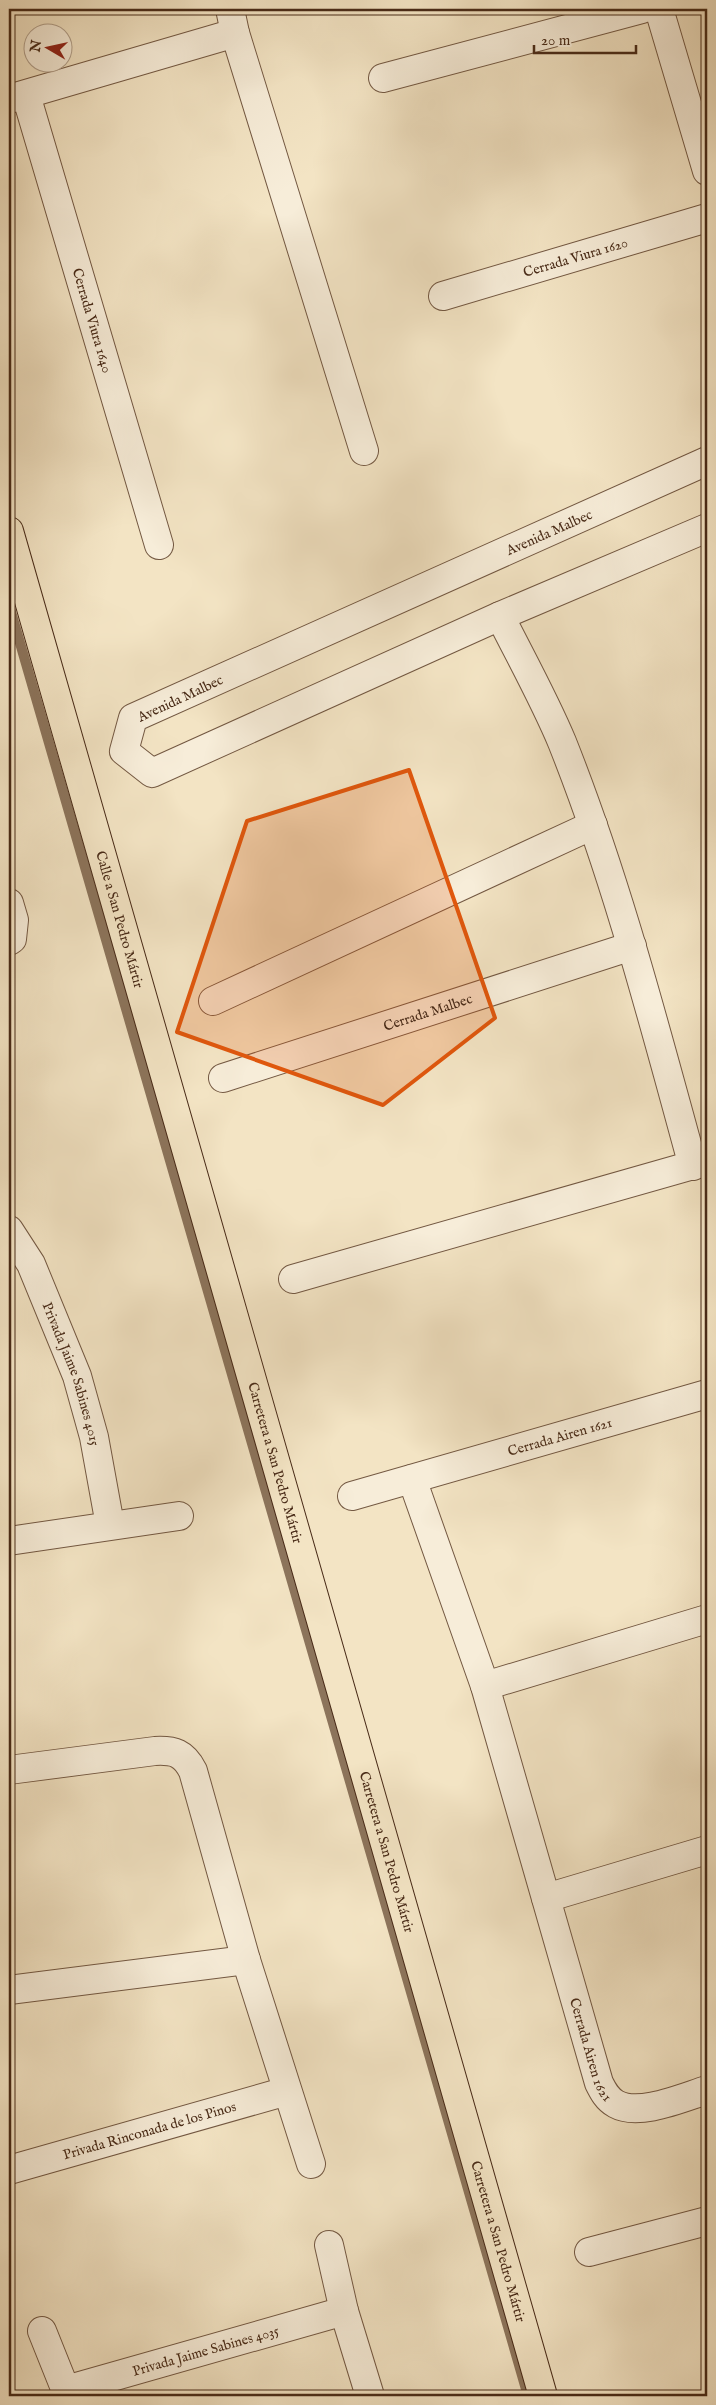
<svg xmlns="http://www.w3.org/2000/svg" width="716" height="2405" viewBox="0 0 716 2405" font-family="'IM FELL English',serif">
<rect width="100%" height="100%" fill="#f3e4c4"/>
<filter id="stains"><feTurbulence type="fractalNoise" baseFrequency=".004" numOctaves="4"/><feColorMatrix values="0 0 0 0 .2 0 0 0 0 .09 0 0 0 0 .02 0 0 0 .5 -.17"/></filter>
<radialGradient id="worn" r=".72"><stop offset=".6" stop-color="#630" stop-opacity="0"/><stop offset="1" stop-color="#630" stop-opacity=".3"/></radialGradient>
<g fill="none" stroke-linecap="round" stroke-linejoin="round">
<path stroke="#8c745b" stroke-width="10" d="M9,605L528,2396"/>
<g stroke="#735842" stroke-width="30">
<g id="minor">
<path d="M230,9L235,33L364,451"/>
<path d="M659,9L707,171"/>
<path d="M383,78L642,9"/>
<path id="s1" d="M26,95L159,545"/>
<path d="M9,99L235,33"/>
<path id="s2" d="M443,296L707,218"/>
<path d="M707,461L133,718L124,751L152,773L500,616L707,528"/>
<path d="M500,616C521,658 544,699 562,742C617,880 654,1024 693,1166"/>
<path d="M9,903L14,920L12,939L9,941"/>
<path d="M213,1001L593,825"/>
<path id="s3" d="M223,1078L632,946"/>
<path id="s4" d="M9,1230L31,1264L77,1376L94,1437L110,1525"/>
<path d="M293,1279L707,1161"/>
<path id="s5" d="M412,1479L485,1686L599,2083C603,2091 607,2099 616,2104C639,2117 684,2097 707,2090"/>
<path id="s6" d="M352,1496L707,1394"/>
<path d="M9,1541L179,1516"/>
<path d="M485,1686L707,1619"/>
<path d="M9,1770L155,1751C174,1750 184,1753 193,1771L246,1960L311,2164"/>
<path d="M546,1898L707,1850"/>
<path d="M9,1990L246,1960"/>
<path id="s7" d="M9,2170L287,2091"/>
<path d="M329,2245L344,2311L370,2396"/>
<path d="M589,2252L707,2221"/>
<path d="M42,2331L68,2396"/>
<path id="s8" d="M66,2390L344,2311"/>
</g>
</g>
<g stroke="#482a17" stroke-width="30">
<g id="major">
<path id="s9" d="M9,531L543,2396"/>
</g>
</g>
<use href="#minor" stroke="#f7edd9" stroke-width="28"/>
<use href="#major" stroke="#f3e4c4" stroke-width="28"/>
</g>
<path fill="#e0570d" fill-opacity="0.2" stroke="#e0570d" stroke-width="4" stroke-linejoin="round" d="M409,770L495,1018L383,1105L177,1032L247,821Z"/>
<g text-anchor="middle" stroke-width="4" stroke-linejoin="round" paint-order="stroke">
<g font-size="14" fill="#482a17" stroke="#f7edd9">
<text dy="5" stroke="none"><textPath href="#s2" startOffset="138">Cerrada Viura 1620</textPath></text>
<text dy="5" stroke="none"><textPath href="#s1" startOffset="235">Cerrada Viura 1640</textPath></text>
<text transform="translate(549 532) rotate(-24)" y="5">Avenida Malbec</text>
<text transform="translate(180 698) rotate(-25)" y="5">Avenida Malbec</text>
<text dy="5" stroke="none"><textPath href="#s9" startOffset="404">Calle a San Pedro Mártir</textPath></text>
<text dy="5" stroke="none"><textPath href="#s3" startOffset="215">Cerrada Malbec</textPath></text>
<text dy="5" stroke="none"><textPath href="#s4" startOffset="158">Privada Jaime Sabines 4015</textPath></text>
<text dy="5" stroke="none"><textPath href="#s6" startOffset="216">Cerrada Airen 1621</textPath></text>
<text dy="5" stroke="none"><textPath href="#s9" startOffset="969">Carretera a San Pedro Mártir</textPath></text>
<text dy="5" stroke="none"><textPath href="#s9" startOffset="1374">Carretera a San Pedro Mártir</textPath></text>
<text dy="5" stroke="none"><textPath href="#s5" startOffset="598">Cerrada Airen 1621</textPath></text>
<text dy="5" stroke="none"><textPath href="#s7" startOffset="146">Privada Rinconada de los Pinos</textPath></text>
<text dy="5" stroke="none"><textPath href="#s9" startOffset="1779">Carretera a San Pedro Mártir</textPath></text>
<text dy="5" stroke="none"><textPath href="#s8" startOffset="145">Privada Jaime Sabines 4035</textPath></text>
</g>
</g>
<rect width="716" height="2405" fill="none" stroke="#f3e4c4" stroke-width="30"/>
<rect x="10" y="10" width="696" height="2385" fill="none" stroke="#482a17" stroke-width="2.5"/>
<rect x="15" y="15" width="686" height="2375" fill="none" stroke="#482a17"/>
<g transform="translate(48 48) rotate(279)"><circle r="24" fill="#f7edd9" stroke="#b19f8b"/>
<path d="M0-4L9 19L0 12L-9 19Z" fill="#8f2418"/>
<text y="-8" font-size="14" font-weight="bold" text-anchor="middle" fill="#482a17">N</text>
</g>
<path d="M534 45v8h102v-8" fill="none" stroke="#482a17" stroke-width="2.5"/>
<text x="541" y="45" font-size="15" fill="#482a17" stroke="#f7edd9" stroke-width="4" paint-order="stroke">20 m</text>
<rect width="100%" height="100%" filter="url(#stains)"/>
<rect width="100%" height="100%" fill="url(#worn)"/>
</svg>
